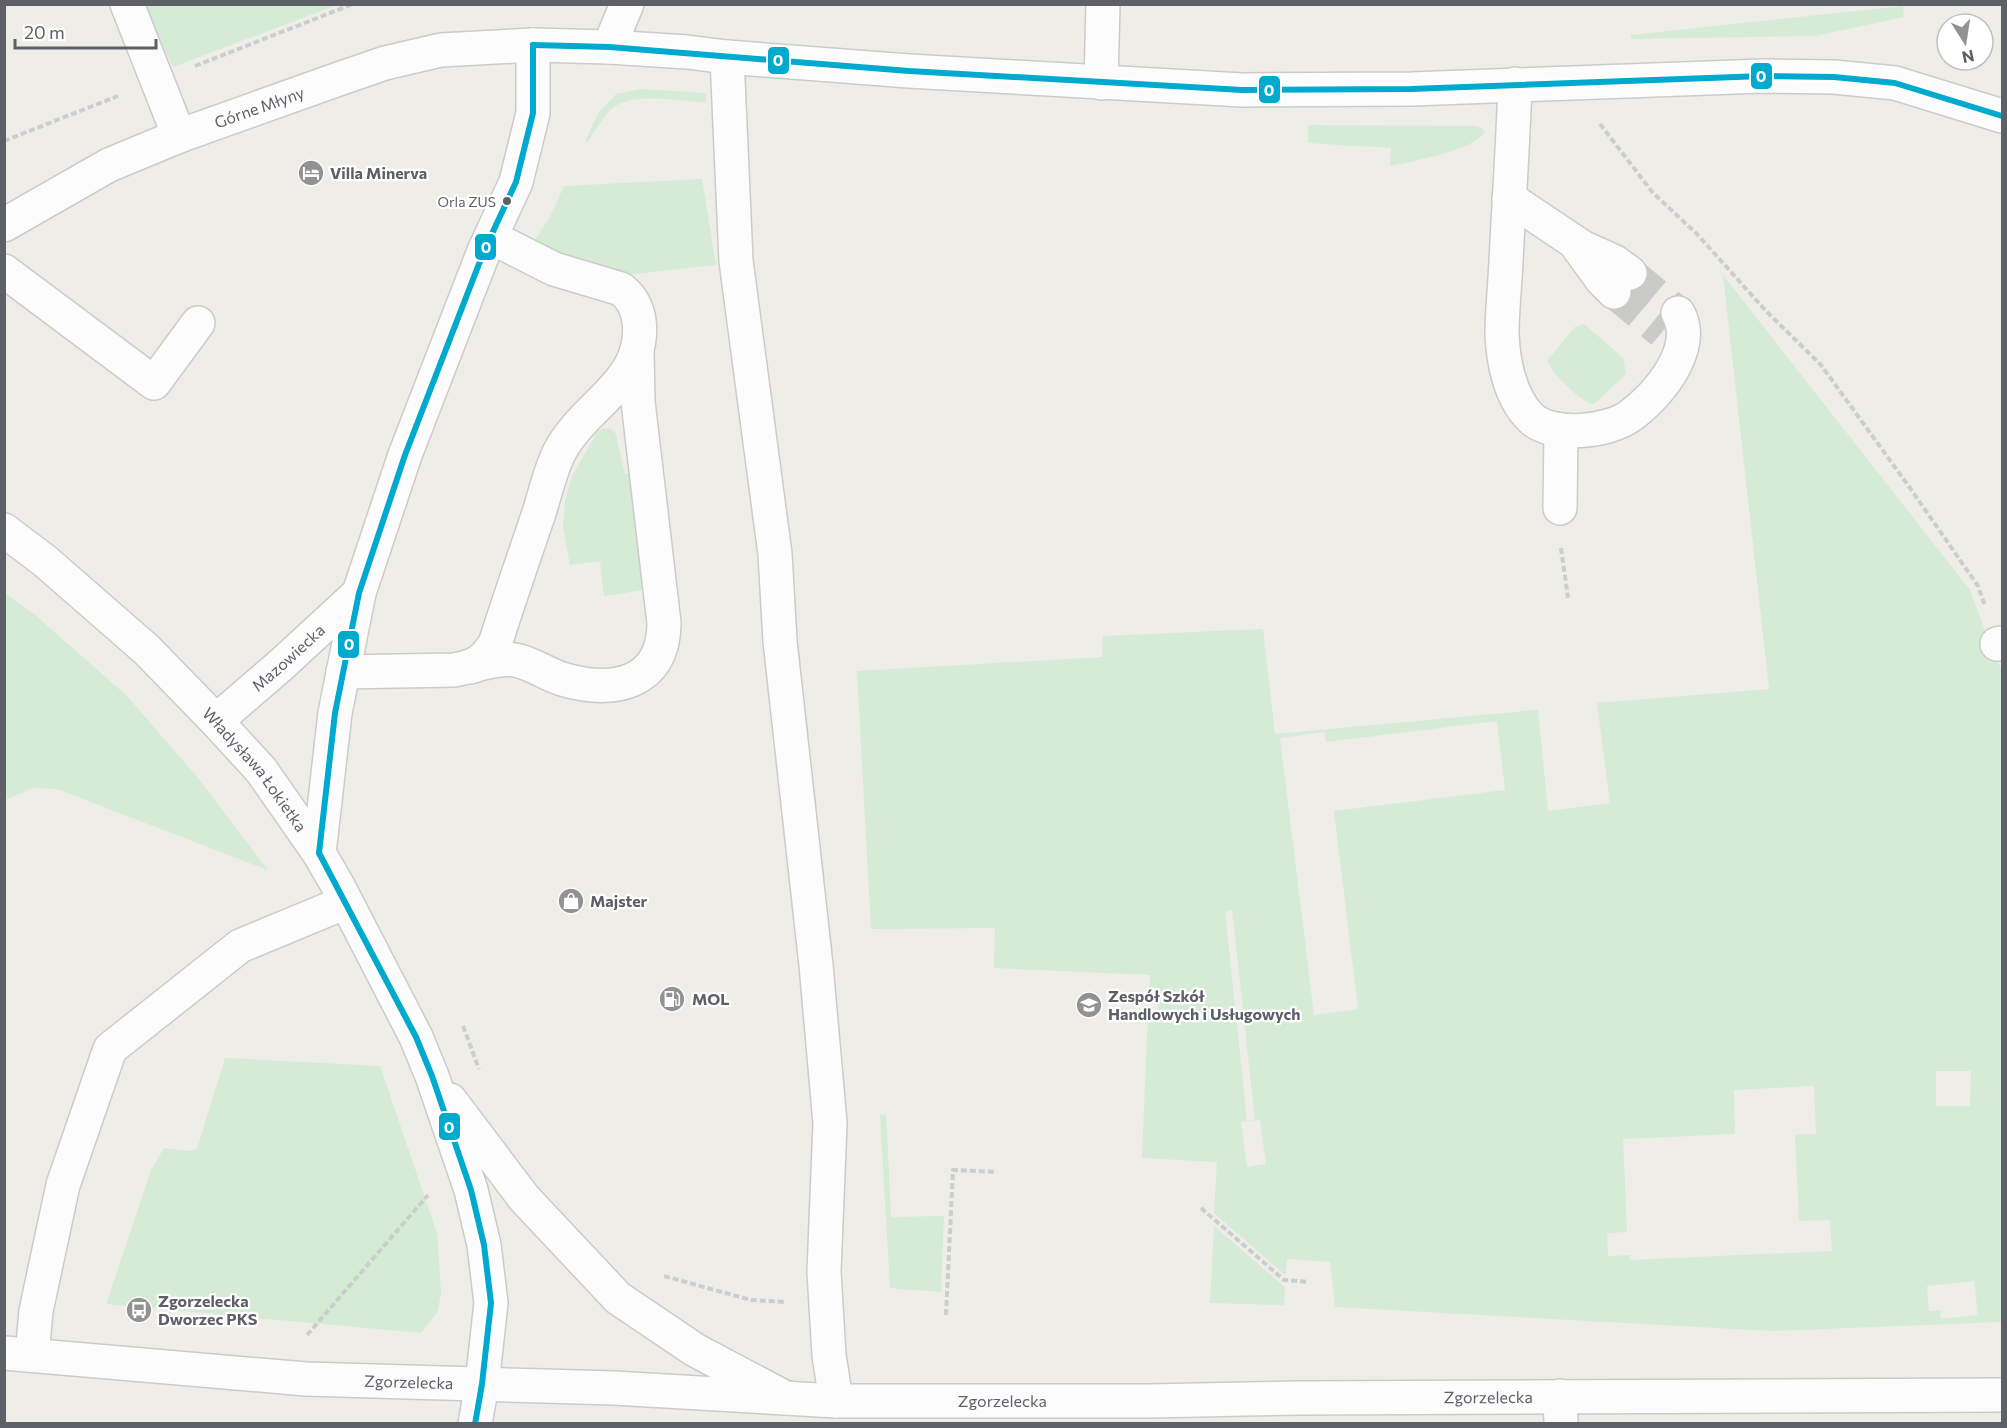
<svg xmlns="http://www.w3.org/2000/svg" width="2007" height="1428" viewBox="0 0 2007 1428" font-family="Commissioner,sans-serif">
<rect width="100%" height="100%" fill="#eeede8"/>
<g fill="#d5ebd5" fill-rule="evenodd">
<path d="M144,5H337L173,67Z"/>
<path d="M1903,6L1904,17L1815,36L1631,39V35Z"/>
<path d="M642,89L706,93V103C681,101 630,91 610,110C602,119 595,131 588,141L585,142L598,113L616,94Z"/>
<path d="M1308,125L1476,126L1482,128L1485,132C1472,151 1413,161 1390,166L1391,148L1308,143Z"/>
<path d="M702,179L716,265L625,275L568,258L541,246L535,240L551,215L564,186Z"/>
<path d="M1723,275L1970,590L1988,639L2002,671V1322L1772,1331L1335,1307L1330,1262L1287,1259L1285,1275L1214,1213L1217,1162L1142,1158L1148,1012H1158L1159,997L1149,995L1150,975L994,968L995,928L871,929L857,671L1102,657L1103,636L1263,629L1275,734L1538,710L1548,811L1610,803L1597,703L1769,689ZM1497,721L1505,790L1334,811L1358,1009L1314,1015L1280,738L1324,732L1326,742ZM1232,910L1255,1120L1247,1121L1225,911ZM1936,1071H1971L1970,1106H1936ZM1814,1086L1816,1134L1795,1135L1799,1221L1830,1220L1832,1251L1630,1260V1255L1608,1256L1607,1233L1627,1232L1623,1139L1735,1134L1734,1090ZM1260,1120L1266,1164L1247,1167L1241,1122ZM1974,1281L1978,1315L1941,1319L1940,1310L1929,1311L1927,1286Z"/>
<path d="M1584,324L1623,358L1626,374L1594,404C1582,404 1552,373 1547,361L1575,327Z"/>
<path d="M604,428L610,429L615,432L625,474L634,473L650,589L604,596L600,561L570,565L563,526L565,502L571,478L598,431Z"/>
<path d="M5,593L34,614L127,696L198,778L268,870L57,789L33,788L5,800Z"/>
<path d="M225,1058L380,1066L437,1233L441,1295L437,1313L421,1333L106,1304L151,1170L164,1148L188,1151L197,1149Z"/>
<path d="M886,1114L891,1217L944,1216L941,1292L890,1288L880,1115Z"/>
<path d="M1214,1226L1285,1287L1284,1305L1210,1303Z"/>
</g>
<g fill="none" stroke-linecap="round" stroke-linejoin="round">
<g stroke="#cacac8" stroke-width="33" stroke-dasharray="33 16" stroke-linecap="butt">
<path d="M1630,273L1678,313"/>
<path d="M1614,292L1662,332"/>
</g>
<g stroke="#cbcbca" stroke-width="36">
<g id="minor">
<path d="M127,4L179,136"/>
<path d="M609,47L627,4"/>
<path d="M727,57L736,261L775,554L780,641L816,965L830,1123L824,1272L829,1355L836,1401"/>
<path d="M1101,83L1103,4"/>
<path d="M1515,84C1513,143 1509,202 1506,261C1505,285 1502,310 1502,334C1503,361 1510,398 1531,418C1552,438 1608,432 1630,416C1658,396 1698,348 1678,313"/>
<path d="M1509,198L1582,247L1615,262L1630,273"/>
<path id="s1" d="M4,225L109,165L179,136L333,81L385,63L441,50L533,45L609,47L687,52L727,57L909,71L1242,90L1411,89L1763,76L1834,77L1895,83L2002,116"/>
<path d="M1578,247L1602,280L1614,292"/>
<path d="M4,271L154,383L198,323"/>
<path d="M1560,508L1561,430"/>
<path id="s2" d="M4,530L45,561L147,650L216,721L261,770L319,853L338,886L416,1037L432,1076L471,1190L484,1245L491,1303L482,1384L475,1424"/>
<path d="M1997,644L2002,643"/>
<path d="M470,667C485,662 500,658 515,660C532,663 546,674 562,679C612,694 664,685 664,623L638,402L637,352"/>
<path d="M343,672L454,670C475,666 483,662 495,644C509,600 524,557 539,513C545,494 550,471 559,453C577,416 622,392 635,356C643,333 642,305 621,289L554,269L491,237"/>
<path id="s3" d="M216,721L281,665L359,593"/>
<path d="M319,853L335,713L359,593L405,455L484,251L516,182L533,113V45"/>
<path d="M450,1100L524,1198L618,1298L695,1350L780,1395"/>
<path id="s4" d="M4,1353L306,1379L614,1388L836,1401H1149L1298,1398L2002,1395"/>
<path d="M32,1355L36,1311L63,1185L110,1049L240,946L346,902"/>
<path d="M1560,1396L1561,1424"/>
</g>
</g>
<g stroke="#cacecc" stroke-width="4" stroke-dasharray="6 3" stroke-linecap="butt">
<path d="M195,66L353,4"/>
<path d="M1600,124L1653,193L1697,234L1765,310L1821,365L1910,488L1978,586L1985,606"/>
<path d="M4,141L118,96"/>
<path d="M1561,548L1568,598"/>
<path d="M463,1026L479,1069"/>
<path d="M1201,1208L1284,1280L1308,1282"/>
<path d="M664,1276L751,1300L785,1302"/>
<path d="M946,1315L953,1170L997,1172"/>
<path d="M307,1335L428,1195"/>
</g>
<use href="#minor" stroke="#fcfcfc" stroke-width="33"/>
<g stroke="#fff" stroke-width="10">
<g id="bus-1">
<path d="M533,45L609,47L909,71L1242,90L1411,89L1763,76L1834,77L1895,83L2002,116"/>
<path d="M319,853L335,713L359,593L405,455L484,251L516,182L533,113V45"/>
<path d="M319,853L416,1037L432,1076L471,1190L484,1245L491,1303L482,1384L475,1424"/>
</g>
</g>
<use href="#bus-1" stroke="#00a9ce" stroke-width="6"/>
</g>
<defs>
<g id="hotel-disc" transform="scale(1.35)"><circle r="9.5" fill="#909294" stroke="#fff"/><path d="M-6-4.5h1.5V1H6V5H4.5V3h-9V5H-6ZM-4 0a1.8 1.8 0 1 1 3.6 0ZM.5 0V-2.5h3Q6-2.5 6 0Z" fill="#fff"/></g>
<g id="shop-disc" transform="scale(1.35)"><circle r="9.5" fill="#909294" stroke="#fff"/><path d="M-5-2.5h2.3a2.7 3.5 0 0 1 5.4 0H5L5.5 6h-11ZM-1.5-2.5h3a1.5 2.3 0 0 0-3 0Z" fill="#fff"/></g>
<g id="fuel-disc" transform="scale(1.35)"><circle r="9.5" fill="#909294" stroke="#fff"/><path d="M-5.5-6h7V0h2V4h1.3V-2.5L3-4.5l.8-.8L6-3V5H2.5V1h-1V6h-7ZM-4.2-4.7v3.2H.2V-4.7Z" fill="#fff"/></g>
<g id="school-disc" transform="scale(1.35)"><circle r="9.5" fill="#909294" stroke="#fff"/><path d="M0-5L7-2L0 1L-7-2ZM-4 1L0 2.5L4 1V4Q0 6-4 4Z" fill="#fff"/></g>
<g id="bus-disc" transform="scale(1.35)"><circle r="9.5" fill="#909294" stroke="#fff"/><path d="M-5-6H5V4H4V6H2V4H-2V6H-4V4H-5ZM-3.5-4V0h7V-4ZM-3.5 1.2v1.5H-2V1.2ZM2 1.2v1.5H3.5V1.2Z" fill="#fff"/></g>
</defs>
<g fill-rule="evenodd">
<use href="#hotel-disc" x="311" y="173"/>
<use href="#shop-disc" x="571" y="901"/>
<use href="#fuel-disc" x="672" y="999"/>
<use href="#school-disc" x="1089" y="1005"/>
<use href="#bus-disc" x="139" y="1310"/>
</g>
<circle fill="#5d6167" stroke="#fff" stroke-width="2" cx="507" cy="201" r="5"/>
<g text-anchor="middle" stroke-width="4.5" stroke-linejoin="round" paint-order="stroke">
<g font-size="14" fill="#5d6167" stroke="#fff" text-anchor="end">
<text x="496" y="207">Orla ZUS</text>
</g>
<g font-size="16" fill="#5d6167" stroke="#fff">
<text dy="6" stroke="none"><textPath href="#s1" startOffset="282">Górne Młyny</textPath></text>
<text dy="6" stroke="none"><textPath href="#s3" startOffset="96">Mazowiecka</textPath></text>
<text dy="6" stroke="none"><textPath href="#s2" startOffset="348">Władysława Łokietka</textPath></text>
<text dy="6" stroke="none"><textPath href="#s4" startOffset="406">Zgorzelecka</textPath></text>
<text dy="6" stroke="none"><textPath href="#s4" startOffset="1486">Zgorzelecka</textPath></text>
<text dy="6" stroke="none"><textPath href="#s4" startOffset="1000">Zgorzelecka</textPath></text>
</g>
<g font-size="16" font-weight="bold" fill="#5d6167" stroke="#fff" text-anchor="start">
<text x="330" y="179">Villa Minerva</text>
<text x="590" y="907">Majster</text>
<text x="1108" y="1002">Zespół Szkół<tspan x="1108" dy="18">Handlowych i Usługowych</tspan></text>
<text x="692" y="1005">MOL</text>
<text x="158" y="1307">Zgorzelecka<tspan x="158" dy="18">Dworzec PKS</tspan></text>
</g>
</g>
<g stroke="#fff" stroke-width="2">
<rect x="767" y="46" width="23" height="29" rx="6" fill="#00a9ce"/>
<rect x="1750" y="62" width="23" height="28" rx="6" fill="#00a9ce"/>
<rect x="1258" y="75" width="23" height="29" rx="6" fill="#00a9ce"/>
<rect x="474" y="233" width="23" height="28" rx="6" fill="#00a9ce"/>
<rect x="337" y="630" width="23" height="29" rx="6" fill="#00a9ce"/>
<rect x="438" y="1112" width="23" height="29" rx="6" fill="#00a9ce"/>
</g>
<g font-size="16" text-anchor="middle" font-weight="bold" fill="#fff">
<text x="778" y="66">0</text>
<text x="1761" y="82">0</text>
<text x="1269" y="96">0</text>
<text x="486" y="253">0</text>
<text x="349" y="650">0</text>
<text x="449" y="1133">0</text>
</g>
<rect width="2007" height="1428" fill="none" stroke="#5d6167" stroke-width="12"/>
<g transform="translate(1965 42) rotate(168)"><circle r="28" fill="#ffffff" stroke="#bec0c2" stroke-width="1.5"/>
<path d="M0-4.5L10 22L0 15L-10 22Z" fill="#909294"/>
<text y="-9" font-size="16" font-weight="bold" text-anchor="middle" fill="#5d6167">N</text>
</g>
<path d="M15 39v9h141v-9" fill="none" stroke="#5d6167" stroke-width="3"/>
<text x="24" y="39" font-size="18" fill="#5d6167" stroke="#ffffff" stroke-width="4.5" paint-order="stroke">20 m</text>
</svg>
